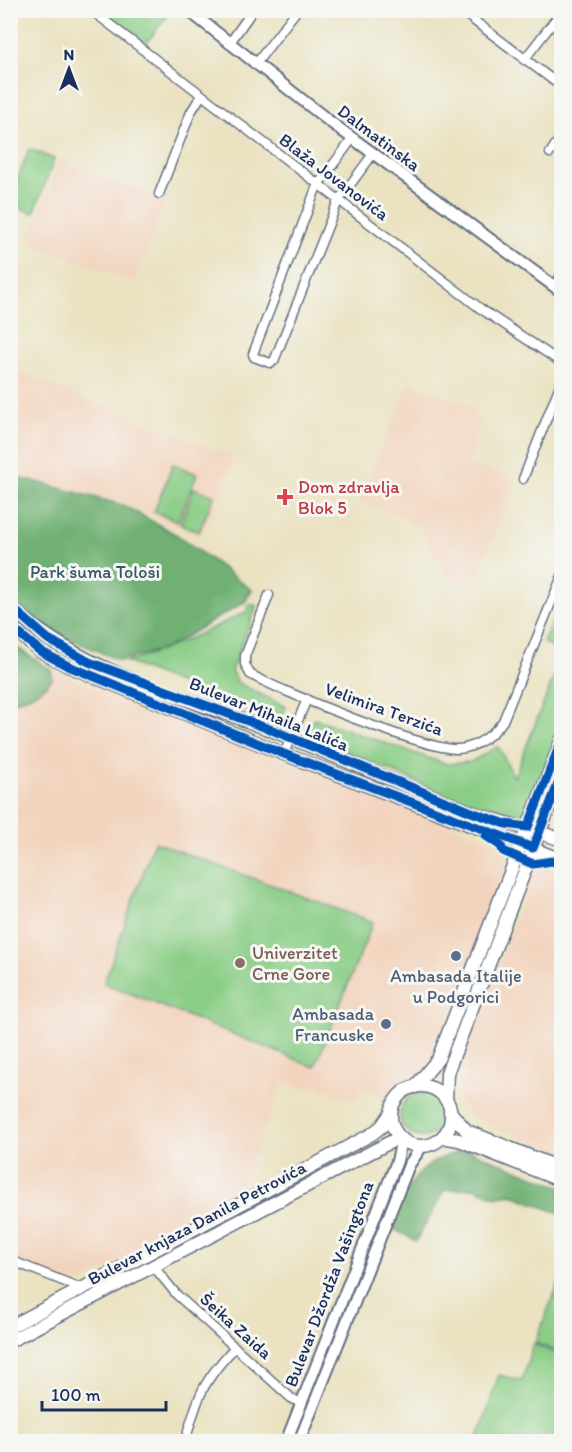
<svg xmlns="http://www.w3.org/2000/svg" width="572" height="1452" viewBox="0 0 572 1452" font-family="Itim,sans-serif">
<rect width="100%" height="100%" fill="#f6f6f2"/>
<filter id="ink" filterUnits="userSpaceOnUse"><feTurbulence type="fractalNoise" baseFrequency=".0167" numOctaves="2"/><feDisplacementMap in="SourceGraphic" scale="12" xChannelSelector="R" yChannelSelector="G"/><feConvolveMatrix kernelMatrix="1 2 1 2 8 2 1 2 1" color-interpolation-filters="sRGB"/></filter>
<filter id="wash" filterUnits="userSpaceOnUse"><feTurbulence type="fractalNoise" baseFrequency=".008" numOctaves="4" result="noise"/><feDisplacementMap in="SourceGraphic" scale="24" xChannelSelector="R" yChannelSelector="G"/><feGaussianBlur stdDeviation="1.35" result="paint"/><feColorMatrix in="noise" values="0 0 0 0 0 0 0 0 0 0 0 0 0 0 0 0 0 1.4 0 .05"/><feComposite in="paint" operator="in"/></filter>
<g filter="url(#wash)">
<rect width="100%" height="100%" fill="#eae2c1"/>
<g fill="#f2d4be">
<path d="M60,160L166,200L134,282L28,242Z"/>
<path d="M10,369L233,456L219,498L200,537L125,503L30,477L11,475Z"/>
<path d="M409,383L468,405L474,410L480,423L470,459L472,464L515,480L474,587L446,576L420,525L360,501Z"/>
<path d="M51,670L495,842L505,850L507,863L433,1063L420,1077L403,1083L389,1099L361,1088L355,1101L314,1085L311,1091L284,1081L237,1199L78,1285L11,1258L10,702L25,698L52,679Z"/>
<path d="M545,865L561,871V1153L490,1125L469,1113L461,1104L456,1075L534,868Z"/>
</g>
<g fill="#8acd86" stroke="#527e72" stroke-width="1.5">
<path d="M172,10L144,46L96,11Z"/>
<path d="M29,149L54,159L34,213L11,205V197Z"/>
<path d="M173,464L197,474L178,521L154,512Z"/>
<path d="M194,488L214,496L199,532L180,524Z"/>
<path d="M250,604L257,606L231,671L238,683L286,707L279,723L126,662C169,650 206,631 246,612Z"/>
<path d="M561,609V654L543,642L554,617Z"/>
<path d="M561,659V726L528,812L519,818L505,820L308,735L309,722L316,719L446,764L471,762L498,746L514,777Z"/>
<path d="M154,842L373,922L315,1067L104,983Z"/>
<circle cx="422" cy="1115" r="22"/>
<path d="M561,1277V1353L535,1343Z"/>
<path d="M533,1344L561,1355V1441H477L499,1375L522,1381Z"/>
</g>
<g fill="#6fb073" stroke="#457068" stroke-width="1.5">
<path d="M11,478L30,480L123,505L177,535L252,590L245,602L165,649L120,661L41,626L11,599Z"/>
<path d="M10,643L51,670L52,679C41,692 27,698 11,702Z"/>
<path d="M468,1150L561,1187V1214L510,1194L496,1197L474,1188L445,1190L416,1241L386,1225C412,1184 416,1160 468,1150Z"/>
</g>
</g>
<g filter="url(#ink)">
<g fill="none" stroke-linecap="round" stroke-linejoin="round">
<g stroke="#636e81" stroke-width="11">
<g id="minor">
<path d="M91,10L481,309L562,363"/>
<path d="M460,10L562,87"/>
<path d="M10,12L11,10"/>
<path d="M229,44L253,10"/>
<path d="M524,60L558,16"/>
<path d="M255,65L297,10"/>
<path d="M353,138L317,186L253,354L254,357L270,363L274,361L338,201L373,154"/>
<path d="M550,153L562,135"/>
<path d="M159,194L191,112L201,96"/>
<path d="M554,287L562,274"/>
<path d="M523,479L562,380"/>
<path d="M269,595L245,656V664L250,674C279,691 429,751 458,749C476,748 493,735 503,721L562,576"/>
<path d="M284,754L307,699"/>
<path d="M10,1260L83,1289"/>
<path d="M154,1267L177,1295L291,1398L301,1403"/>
<path d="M185,1442C198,1396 202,1382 235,1347"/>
</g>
</g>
<g stroke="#636e81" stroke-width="14">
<g id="tertiary">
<path d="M188,10L329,121L562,292"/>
<path d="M286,1442L397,1161L402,1139"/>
<path d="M299,1442L409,1165L422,1146"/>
</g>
</g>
<g stroke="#636e81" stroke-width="15">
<g id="secondary">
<path d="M10,606C81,674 183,695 271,730C339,757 405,787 474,813C503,823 532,829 562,840"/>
<path d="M10,626L40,651L66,665L284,754L562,860"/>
<circle cx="421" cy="1116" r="30"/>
<path d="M415,1087L438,1059L562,739"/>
<path d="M446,1100L447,1073L562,774"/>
<path d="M450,1112L467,1131L562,1169"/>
<path d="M442,1137L459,1140L562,1181"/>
<path d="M10,1327L372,1134L382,1126L391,1113"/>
<path d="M10,1341L400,1137"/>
</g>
</g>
<use href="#minor" stroke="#fff" stroke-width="8"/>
<use href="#tertiary" stroke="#fff" stroke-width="10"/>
<use href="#secondary" stroke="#fff" stroke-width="12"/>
<g stroke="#f6f6f2" stroke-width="13">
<g id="cycleway">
<path d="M10,606L48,639L89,662L272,730L474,813L506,824L528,827L562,739"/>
<path d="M10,626L40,651L66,665L284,754L533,848L562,774"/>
<path d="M486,836L501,846L503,851L533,864L552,861L562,865"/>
</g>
</g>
<use href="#cycleway" stroke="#0057b8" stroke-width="9"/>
</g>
</g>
<path fill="#e0444e" stroke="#f6f6f2" stroke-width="2" d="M282 488h6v6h6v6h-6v6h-6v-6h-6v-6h6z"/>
<g fill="#5c6f8a" stroke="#f6f6f2" stroke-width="2">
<circle cx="456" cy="956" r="6"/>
<circle cx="386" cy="1024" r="6"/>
</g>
<circle fill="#8d6e63" stroke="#f6f6f2" stroke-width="2" cx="240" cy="963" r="6"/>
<g text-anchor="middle" stroke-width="6" stroke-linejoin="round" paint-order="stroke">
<g font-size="18" fill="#1b2f5e" stroke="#f6f6f2">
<text transform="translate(379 138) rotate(37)" y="6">Dalmatinska</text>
<text transform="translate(334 177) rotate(37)" y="6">Blaža Jovanovića</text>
<text transform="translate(384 709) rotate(20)" y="6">Velimira Terzića</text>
<text transform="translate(269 714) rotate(22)" y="6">Bulevar Mihaila Lalića</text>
<text transform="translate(197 1223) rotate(-28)" y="6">Bulevar knjaza Danila Petrovića</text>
<text transform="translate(329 1284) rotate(-69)" y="6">Bulevar Džordža Vašingtona</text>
<text transform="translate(236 1326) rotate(42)" y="6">Šeika Zaida</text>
</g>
<g font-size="18" fill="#be3a42" stroke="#f6f6f2" text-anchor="start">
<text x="298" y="493">Dom zdravlja<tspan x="298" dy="21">Blok 5</tspan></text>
</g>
<g font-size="18" fill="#375668" stroke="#f6f6f2">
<text x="95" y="578">Park šuma Tološi</text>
</g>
<g font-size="18" fill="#785e54" stroke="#f6f6f2" text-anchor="start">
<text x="252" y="959">Univerzitet<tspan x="252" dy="21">Crne Gore</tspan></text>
</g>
<g font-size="18" fill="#4e5e75" stroke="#f6f6f2">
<text x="456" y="982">Ambasada Italije<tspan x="456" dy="21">u Podgorici</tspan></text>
<text x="374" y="1020" text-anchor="end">Ambasada<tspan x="374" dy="21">Francuske</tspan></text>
</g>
</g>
<rect width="572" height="1452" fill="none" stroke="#f6f6f2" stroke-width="36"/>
<g transform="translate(69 69)" stroke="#f6f6f2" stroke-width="4.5" paint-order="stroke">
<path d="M0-4.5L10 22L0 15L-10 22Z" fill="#1b2f5e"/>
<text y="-9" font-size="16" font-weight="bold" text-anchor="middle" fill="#1b2f5e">N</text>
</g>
<path d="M42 1401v9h124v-9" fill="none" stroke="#1b2f5e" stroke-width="3"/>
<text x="51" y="1401" font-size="18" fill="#1b2f5e" stroke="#f6f6f2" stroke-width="4.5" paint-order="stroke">100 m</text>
</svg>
